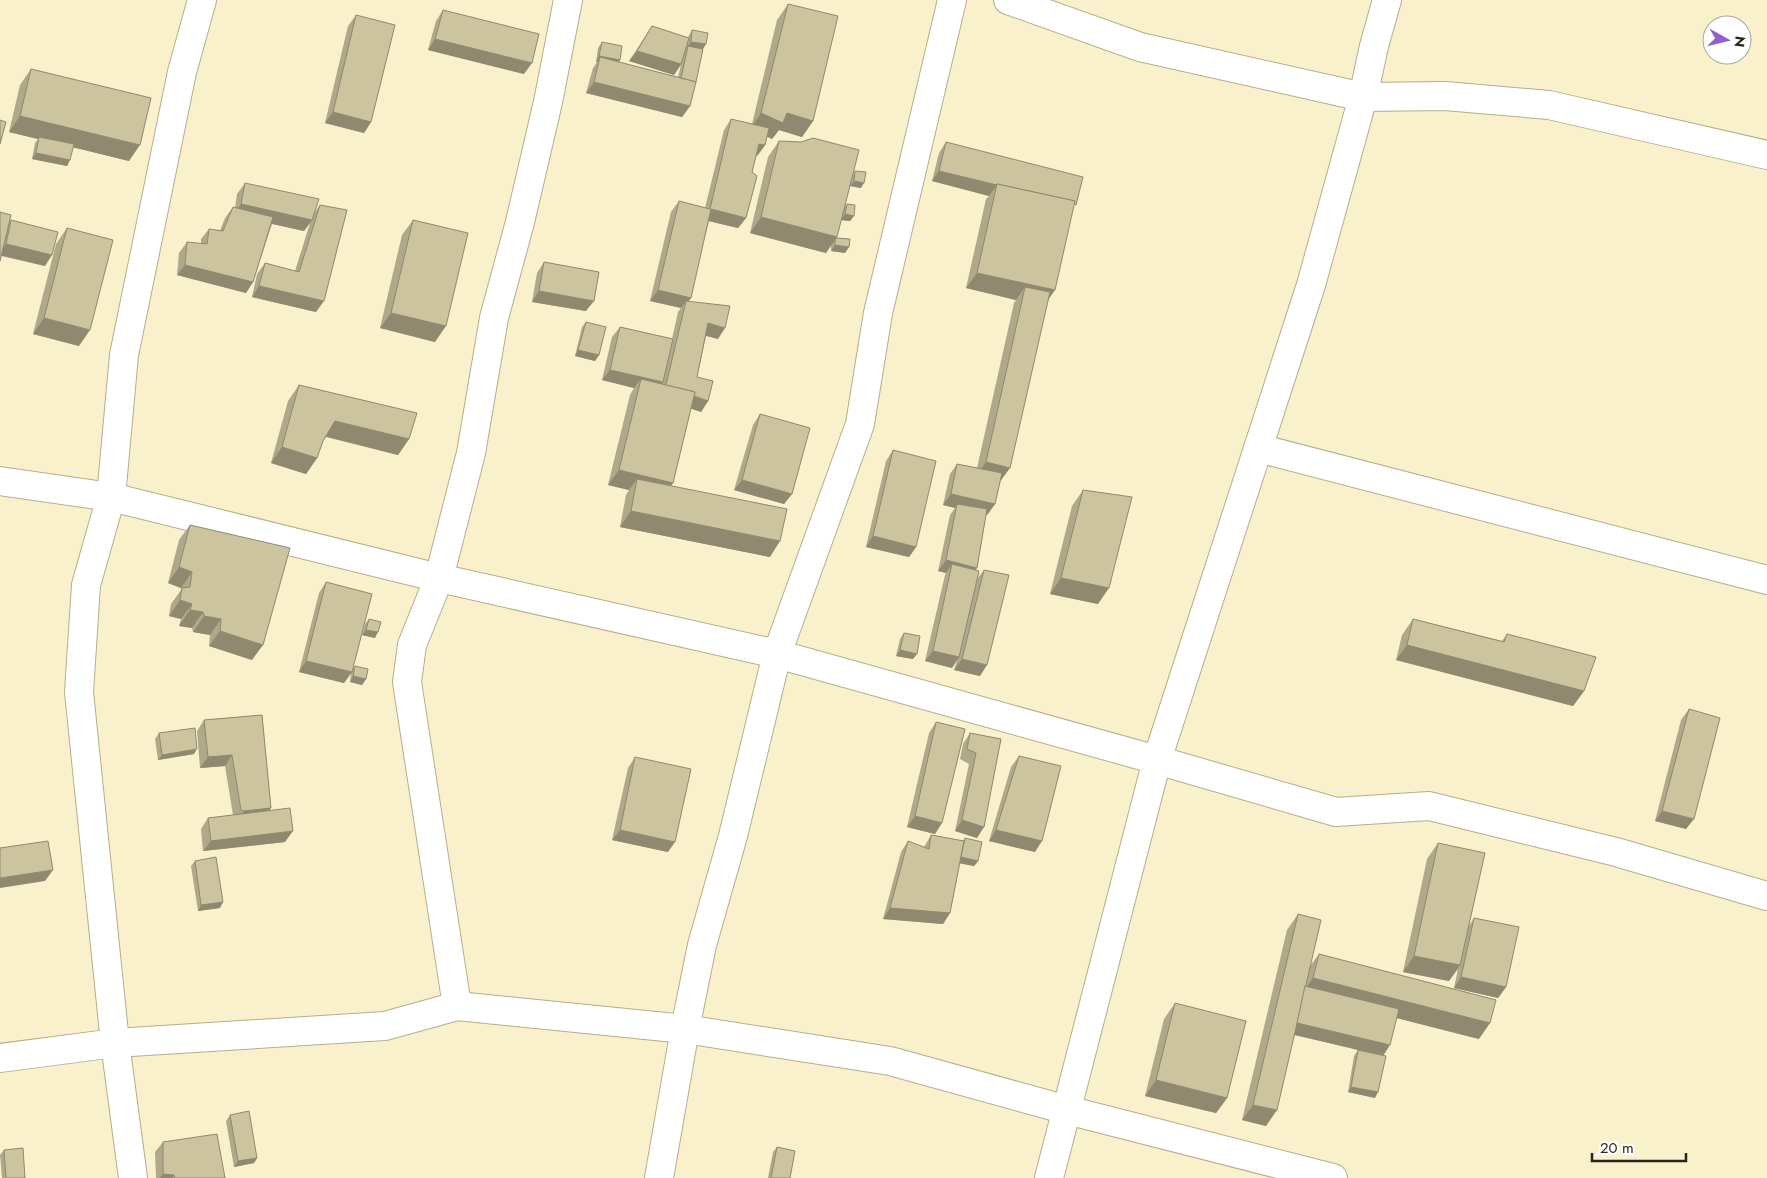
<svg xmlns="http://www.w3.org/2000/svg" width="1767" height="1178" viewBox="0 0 1767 1178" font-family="Jost,sans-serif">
<rect width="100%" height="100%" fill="#f9f1cc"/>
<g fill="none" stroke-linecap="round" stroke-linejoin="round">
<g stroke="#b5ae8a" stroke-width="30">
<g id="street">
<path d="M1387,0L1374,46L1363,97L1445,96L1549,105L1767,155"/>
<path d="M1258,448L1767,580"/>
<path d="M0,481L111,497L439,578L777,654L1157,760L1336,812L1429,806L1616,852L1767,896"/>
<path d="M457,1006L407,682L412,645L439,578L471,453L494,318L520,222L548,102L568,0"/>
<path d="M0,1058L115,1043L385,1026L457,1006L685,1029L890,1061L1067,1110L1333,1178"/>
<path d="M133,1178L115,1043L79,692L86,585L111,497L124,355L182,72L202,0"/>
<path d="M659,1178L685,1029L702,945L733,836L777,654L860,424L878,313L952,0"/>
</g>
</g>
<g stroke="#b5ae8a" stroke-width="30">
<path id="secondary" d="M1008,0L1140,47L1363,97L1311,285L1157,760L1049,1178"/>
</g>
<use href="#street" stroke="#fff" stroke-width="28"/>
<use href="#secondary" stroke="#fff" stroke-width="28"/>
</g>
<g fill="#afa989">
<path d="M788,4L813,121L802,137L779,130L772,139L767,136L765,145L757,156L756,155L752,172L746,218L738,228L709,221L688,301L718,339L706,336L697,377L708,401L701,412L691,408L673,483L671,486L770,557L620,527L626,495L629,490L608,485L630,395L634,388L602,380L612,337L620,327L672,339L678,312L681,308L650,301L671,212L679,201L705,208L724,130L731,119L752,124L777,20Z"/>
<path d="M443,10L524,74L428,50L436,21Z"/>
<path d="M356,15L371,122L364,133L325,123L348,26Z"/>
<path d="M652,26L688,38L689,35L692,30L706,44L703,49L690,106L682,117L586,93L593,68L597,62H596L598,48L602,42L620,60L618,62L678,77L681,65L674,75L629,61Z"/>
<path d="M31,69L129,161L73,147L67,166L32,159L35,143L38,139L9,132L20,85Z"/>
<path d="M779,141L853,174L855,171L861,188L850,186L844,207L847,204L854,216L850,221L841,220L836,238L845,253L831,251V245L826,253L750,233L768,157Z"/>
<path d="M946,142L1073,210L1048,300L999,483L995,504L987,515H986L977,568L976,570L977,579L984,570L980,676L954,670L957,660L952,668L925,661L945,575L946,573L938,571L950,515L955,508L943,505L950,474L957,464L977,468L1014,303L1016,300L966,288L986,199L989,196L932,181L939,153Z"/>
<path d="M245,183L314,213L320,205L316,312L252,297L257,274L265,263L295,271L310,223L304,231L272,224L253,282L246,293L177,275L179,253L187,242L201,244V239L209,229L220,231L225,218L233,207L235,208L237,194Z"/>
<path d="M11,220L45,266L1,256L9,223Z"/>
<path d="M413,220L435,342L380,328L402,235Z"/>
<path d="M67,228L79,346L33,334L56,244Z"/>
<path d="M544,262L586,311L532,302L537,273Z"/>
<path d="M586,322L599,355L595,361L575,356L582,327Z"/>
<path d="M299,385L409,439L398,455L326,437L323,441L317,458L306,474L271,463L288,401Z"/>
<path d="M760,414L792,494L784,504L734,490L753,425Z"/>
<path d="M893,450L916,547L909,557L866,547L886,461Z"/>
<path d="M1083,490L1098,604L1050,594L1072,506Z"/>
<path d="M190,525L252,660L209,646L210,635L193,632L192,628L179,626L181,619L169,616L171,604L181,590V588L168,583L179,540Z"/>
<path d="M326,582L352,671L355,666L366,679L362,685L350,682L351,673L344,683L299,672L319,593Z"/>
<path d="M369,619L375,638L362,635L365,624Z"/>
<path d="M1413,619L1502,641L1507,634L1584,691L1573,706L1396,660L1402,635Z"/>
<path d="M904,633L913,659L896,656L900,639Z"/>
<path d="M1689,709L1686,829L1655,821L1681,720Z"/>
<path d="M262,715L271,808L269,811L285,842L203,851L201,829L208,818L233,815L225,766L200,768L197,731L204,720Z"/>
<path d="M936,722L935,834L907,827L929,733Z"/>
<path d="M159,733L194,754L158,760L155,739Z"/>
<path d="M970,733L1001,739L977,838L955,831L969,764L960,759L963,744Z"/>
<path d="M1019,756L1035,852L989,841L1011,767Z"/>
<path d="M635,757L668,852L612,840L628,768Z"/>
<path d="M931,835L963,841L965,838L978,861L974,866L960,863L950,913L943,924L883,919L901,852L908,841L924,847Z"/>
<path d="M1438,843L1469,926L1474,918L1506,987L1498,998L1454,988L1458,969L1449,981L1403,972L1427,859Z"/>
<path d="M195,861L220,908L198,911L191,866Z"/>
<path d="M1298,914L1310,966L1319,954L1479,1039L1397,1018L1383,1055L1375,1098L1348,1092L1354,1056L1358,1050H1360L1294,1035L1266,1126L1242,1120L1287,930Z"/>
<path d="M1175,1003L1227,1098L1216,1113L1145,1096L1164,1019Z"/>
<path d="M230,1115L257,1158L254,1163L234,1167L226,1121Z"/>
<path d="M163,1142L225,1178H156L155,1152Z"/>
<path d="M777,1147L790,1178H768L773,1152Z"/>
<path d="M4,1150L25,1178H2L0,1155Z"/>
</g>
<g fill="#8e896f">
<path d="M435,39L532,63L524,74L428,50Z"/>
<path d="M691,42L706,44L702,50L687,48Z"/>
<path d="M637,51L681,64L674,75L629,61Z"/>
<path d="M599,56L620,60L616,65L600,57L597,62H596Z"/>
<path d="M594,82L690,106L682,117L586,93Z"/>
<path d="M333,112L371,122L364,133L325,123Z"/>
<path d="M761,113H787L813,121L802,137L779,130L772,139L750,129Z"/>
<path d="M20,116L140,145L129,161L39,139V137L38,139L9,132Z"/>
<path d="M759,144L765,145L757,156L752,154Z"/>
<path d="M36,153L70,160L67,166L32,159Z"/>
<path d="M939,171L997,185L989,196L932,181Z"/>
<path d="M854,181L864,183L861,188L850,186Z"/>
<path d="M241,204L312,220L304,231L233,215Z"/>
<path d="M711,209L746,218L738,228L704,220Z"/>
<path d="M845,214L854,216L850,221L841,220Z"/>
<path d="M761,217L837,237L826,253L750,233Z"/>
<path d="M6,244L52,255L45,266L0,255V252Z"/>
<path d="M835,245L849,247L845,253L831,251Z"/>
<path d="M185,265L253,282L246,293L177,275Z"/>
<path d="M977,273L1055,290L1044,306L1025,287L1016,300L966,288Z"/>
<path d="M259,286L324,301L316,312L252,297Z"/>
<path d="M658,290L691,298L684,308L686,301L681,308L650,301Z"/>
<path d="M539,291L594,301L586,311L532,302Z"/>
<path d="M391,313L446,326L435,342L380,328Z"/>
<path d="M44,318L90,330L79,346L33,334Z"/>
<path d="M708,323L725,328L718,339L700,334Z"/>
<path d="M578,350L599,355L595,361L575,356Z"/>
<path d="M610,370L663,382L655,393L641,379L634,388L602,380Z"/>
<path d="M665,387L708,401L701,412L658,398Z"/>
<path d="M335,421L409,439L398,455L324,436Z"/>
<path d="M282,447L317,458L306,474L271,463Z"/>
<path d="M986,462L1010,468L999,483L975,478Z"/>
<path d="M619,470L673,483L662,499L637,479L629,490L608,485Z"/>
<path d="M742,480L792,494L784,504L734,490Z"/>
<path d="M951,494L995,504L987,515L957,508V504L955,508L943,505Z"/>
<path d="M631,511L780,541L770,557L620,527Z"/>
<path d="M873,536L916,547L909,557L866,547Z"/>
<path d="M946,560L977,568L969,579L952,564L946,573L938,571Z"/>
<path d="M179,567L192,572L181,588L168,583Z"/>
<path d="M1061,578L1109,588L1098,604L1050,594Z"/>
<path d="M180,600L192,604L181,619L169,616Z"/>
<path d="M190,610L203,612L192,628L179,626Z"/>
<path d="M204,616L221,619L210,635L193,632Z"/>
<path d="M366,630L378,632L375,638L362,635Z"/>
<path d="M220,631L263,645L252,660L209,646Z"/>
<path d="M1407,645L1584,691L1573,706L1396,660Z"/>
<path d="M900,650L917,654L913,659L896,656Z"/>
<path d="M933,651L959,657L952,668L925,661Z"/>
<path d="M962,659L987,665L980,676L954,670Z"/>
<path d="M306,661L352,672L344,683L299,672Z"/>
<path d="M353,676L366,679L362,685L350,682Z"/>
<path d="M197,749L194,754L158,760L162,755Z"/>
<path d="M232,755L225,766L200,768L208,757Z"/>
<path d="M271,808L263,819L236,822L244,811Z"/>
<path d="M1662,811L1694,819L1686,829L1655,821Z"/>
<path d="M915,816L942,823L935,834L907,827Z"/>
<path d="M962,820L984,827L977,838L955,831Z"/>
<path d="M620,830L675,842L668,852L612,840Z"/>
<path d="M996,830L1042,841L1035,852L989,841Z"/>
<path d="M293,831L285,842L203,851L211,841Z"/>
<path d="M961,857L978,861L974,866L957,863Z"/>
<path d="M53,870L45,881L0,888V878Z"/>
<path d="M223,902L220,908L198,911L201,905Z"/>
<path d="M890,908L950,913L943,924L883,919Z"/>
<path d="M1414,956L1460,965L1449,981L1403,972Z"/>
<path d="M1461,977L1506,987L1498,998L1454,988Z"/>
<path d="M1313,978L1490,1023L1479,1039L1302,994Z"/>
<path d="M1294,1022L1390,1045L1383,1056L1287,1033Z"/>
<path d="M1156,1080L1227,1098L1216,1113L1145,1096Z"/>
<path d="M1351,1087L1378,1092L1375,1098L1348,1092Z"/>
<path d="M1253,1105L1277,1110L1266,1126L1242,1120Z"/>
<path d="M257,1158L254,1163L234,1167L238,1161Z"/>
<path d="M163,1174L174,1175L172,1178H160Z"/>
</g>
<g fill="#cbc49f" stroke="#8e896f">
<path d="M788,4L838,16L813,121L787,113L783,123L761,113Z"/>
<path d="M443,10L539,34L532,63L435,39Z"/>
<path d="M356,15L395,25L371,122L333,112Z"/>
<path d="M652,26L689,38L681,64L637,51Z"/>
<path d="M692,30L708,33L706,44L691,42Z"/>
<path d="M602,42L622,46L620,60L599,56Z"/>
<path d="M688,46L703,49L696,82L681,78Z"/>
<path d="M600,57L696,82L690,106L594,82Z"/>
<path d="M31,69L151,98L140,145L20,116Z"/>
<path d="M731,119L769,128L765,145L759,144L752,172L757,176L746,218L711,209L691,298L658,290L679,201L710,209Z"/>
<path d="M0,120L6,122L0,144Z"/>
<path d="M39,137L74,144L70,160L36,153Z"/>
<path d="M813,138L859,150L837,237L761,217L779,141L801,142Z"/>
<path d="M946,142L1083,177L1076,205L1074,204L1075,201L997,184V185L939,171Z"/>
<path d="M855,171L866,172L864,183L854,181Z"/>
<path d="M245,183L319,199L312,220L241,204Z"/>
<path d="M997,184L1075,201L1055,290L977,273Z"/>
<path d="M847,204L855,205L854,216L845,214Z"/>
<path d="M320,205L347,210L324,301L259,286L265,263L299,272Z"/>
<path d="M233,207L273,217L253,282L185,265L187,242L207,244L209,229L223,231Z"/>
<path d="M0,212L11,215L0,261Z"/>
<path d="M11,220L58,232L52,255L6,244Z"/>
<path d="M413,220L468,233L446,326L391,313Z"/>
<path d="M67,228L113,240L90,330L44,318Z"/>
<path d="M836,238L850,239L849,247L835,245V240Z"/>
<path d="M544,262L599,272L594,301L539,291Z"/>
<path d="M1025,287L1050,292L1010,468L986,462Z"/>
<path d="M686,301L730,306L725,328L708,323L697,377L713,381L708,401L694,396L695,392L666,385Z"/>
<path d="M586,322L606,327L599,355L578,350Z"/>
<path d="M620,327L673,339L663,382L610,370Z"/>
<path d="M641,379L695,392L673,483L619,470Z"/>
<path d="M299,385L417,413L409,439L335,421L323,441L317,458L282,447Z"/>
<path d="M760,414L810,428L792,494L742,480Z"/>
<path d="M893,450L936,461L916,547L873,536Z"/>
<path d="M957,464L1002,473L995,504L951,494Z"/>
<path d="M637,479L787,509L780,541L631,511Z"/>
<path d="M1083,490L1132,497L1109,588L1061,578Z"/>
<path d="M957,504L987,509L977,568L946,560Z"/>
<path d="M190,525L290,548L263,645L220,631L221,619L204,616L203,612L190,610L192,604L180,600L182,588L190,587L192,572L179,567Z"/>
<path d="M952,564L979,571L959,657L933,651Z"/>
<path d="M984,570L1009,575L987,665L962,659Z"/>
<path d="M326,582L372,594L352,672L306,661Z"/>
<path d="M369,619L381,622L378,632L366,630Z"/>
<path d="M1413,619L1504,642L1507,634L1596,657L1584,691L1407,645Z"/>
<path d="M904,633L920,636L917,654L900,650Z"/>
<path d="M355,666L368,669L366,679L353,676Z"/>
<path d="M1689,709L1720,718L1694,819L1662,811Z"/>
<path d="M262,715L271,808L244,811L241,810L232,755L208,757L204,720Z"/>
<path d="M936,722L965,729L942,823L915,816Z"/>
<path d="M195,728L197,749L162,755L159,733Z"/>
<path d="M970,733L1001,739L984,827L962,820L976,753L967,749Z"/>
<path d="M1019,756L1061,766L1042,841L996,830Z"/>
<path d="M635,757L691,769L675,842L620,830Z"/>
<path d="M290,808L293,831L211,841L208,818Z"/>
<path d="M931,835L964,841L950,913L890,908L908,841L929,849Z"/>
<path d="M965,838L982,842L978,861L961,857Z"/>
<path d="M48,841L53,870L0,878V848Z"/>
<path d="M1438,843L1485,853L1460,965L1414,956Z"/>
<path d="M216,857L223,902L201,905L195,861Z"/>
<path d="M1298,914L1321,920L1277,1110L1253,1105Z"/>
<path d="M1474,918L1519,927L1506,987L1461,977Z"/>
<path d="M1319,954L1496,1000L1490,1023L1313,978Z"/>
<path d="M1305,986L1399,1009L1390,1045L1297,1023Z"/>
<path d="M1175,1003L1246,1021L1227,1098L1156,1080Z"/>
<path d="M1358,1050L1386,1056L1378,1092L1351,1087Z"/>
<path d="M249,1111L257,1158L238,1161L230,1115Z"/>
<path d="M217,1134L225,1178H175L174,1175L163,1174V1142Z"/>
<path d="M777,1147L795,1151L790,1178H771Z"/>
<path d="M23,1148L25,1178H6L4,1150Z"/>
</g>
<g transform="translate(1727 40) rotate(98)"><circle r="24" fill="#fefefe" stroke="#a8a7a1"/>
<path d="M0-4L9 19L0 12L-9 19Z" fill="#935dd5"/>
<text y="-8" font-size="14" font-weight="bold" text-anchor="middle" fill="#282516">N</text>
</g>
<path d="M1592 1153v8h94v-8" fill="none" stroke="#282516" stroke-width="2.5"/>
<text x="1600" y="1153" font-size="15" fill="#282516" stroke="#fefefe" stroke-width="4" paint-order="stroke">20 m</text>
</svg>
